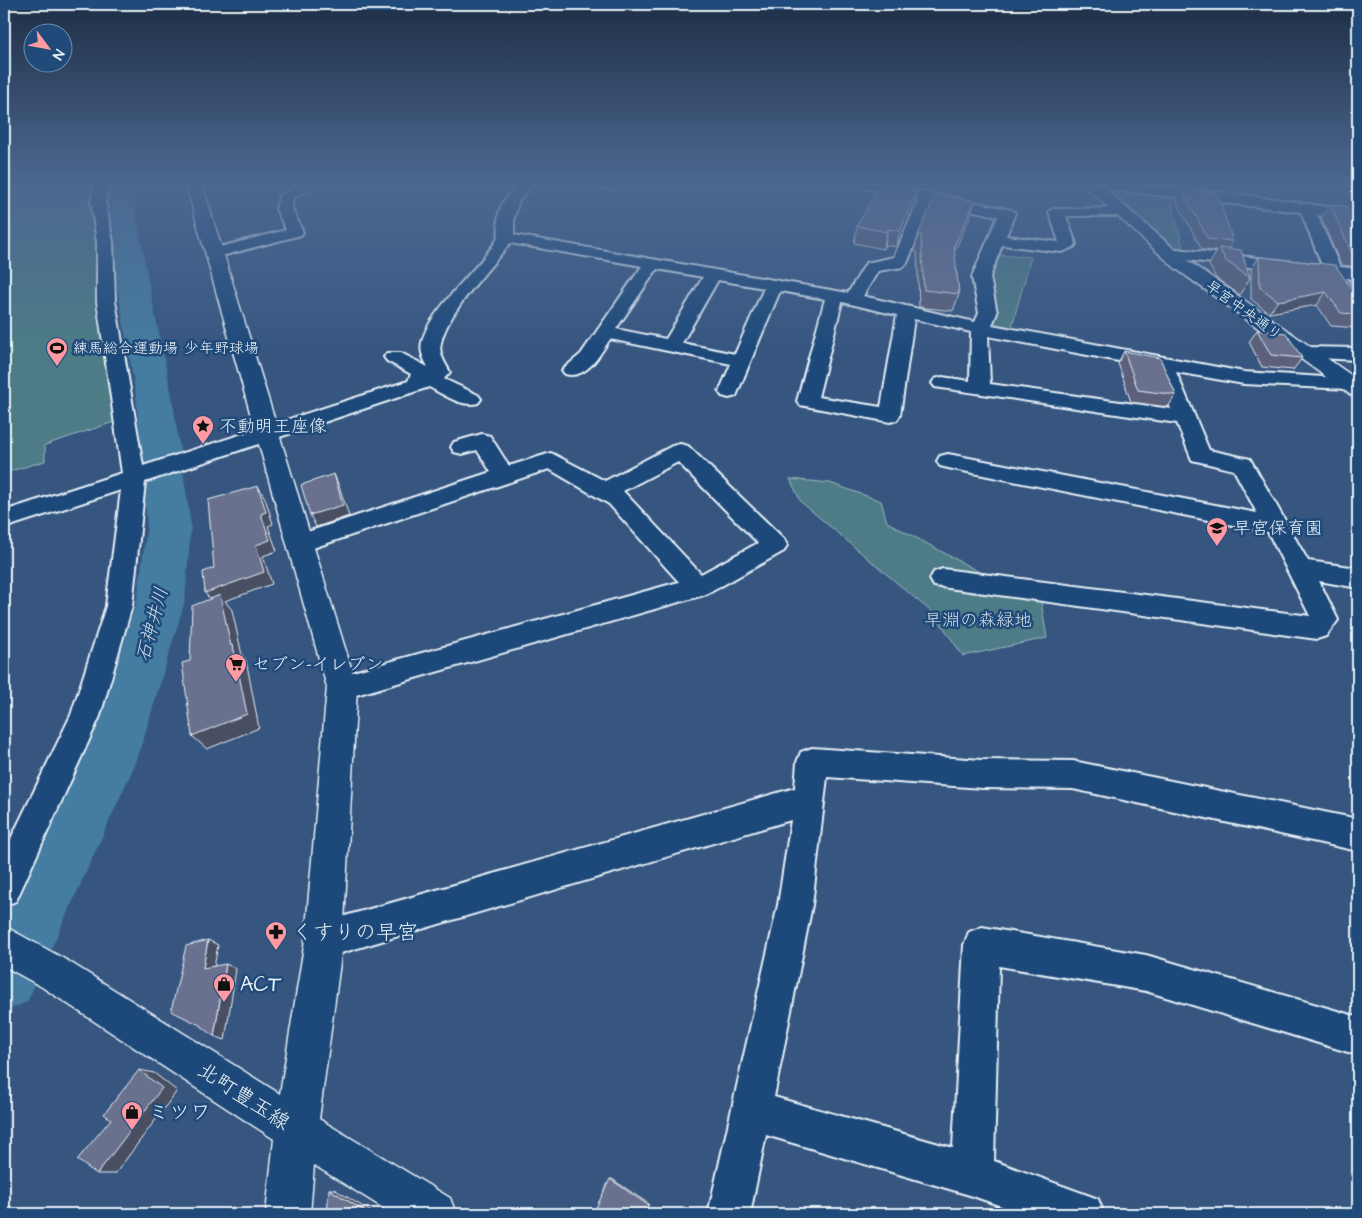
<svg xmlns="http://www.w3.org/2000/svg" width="1362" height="1218" viewBox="0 0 1362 1218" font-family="'Architects Daughter','Klee One',sans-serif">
<rect width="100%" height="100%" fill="#365680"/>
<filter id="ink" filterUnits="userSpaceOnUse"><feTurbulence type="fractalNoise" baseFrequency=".02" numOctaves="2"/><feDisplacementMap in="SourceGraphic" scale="10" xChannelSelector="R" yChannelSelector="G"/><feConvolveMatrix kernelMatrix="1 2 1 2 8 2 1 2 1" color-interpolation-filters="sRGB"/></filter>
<g filter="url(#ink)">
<g fill="#4e7c86" stroke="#9bb6bf">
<path d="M4,184H95L92,203L118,410L114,422L45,445V461L4,473Z"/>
<path d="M1112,189L1170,196L1184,251L1178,250L1108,190Z"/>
<path d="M996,255L1031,257L1011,330L996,327L990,320L987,277Z"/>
<path d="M790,479L830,483L881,501L887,522L983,574L981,589L1040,596L1047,638L963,656L935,615L801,502Z"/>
</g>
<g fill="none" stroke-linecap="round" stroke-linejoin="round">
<path fill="#447ba1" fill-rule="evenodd" d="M105,184H131L149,285L172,396L191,525L185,601L137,760L27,1002L4,1012V910L84,754L137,601L147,525L136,396L117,285Z"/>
<g stroke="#e8f1f8" stroke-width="4">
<g id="street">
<path d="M94,184H108L105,202L113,242L115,301L143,466L408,381L411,374L387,361L384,357L387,353H401L428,367C426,363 423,358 422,353C414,322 483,266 497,239C500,234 498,225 498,220C499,204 508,194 519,184H534L519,200L514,217V235L848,293L866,263L894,257L919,199L860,187L858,184H886L1012,210L1015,213L1006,236L1059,242L1049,212L1052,209L1126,208L1129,211L1121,216H1066L1076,244L1074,247L1062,252L1002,245L990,277L997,313L992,325L1244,372L1355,379L1358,383L1355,387L1348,389L1244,384L1176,372L1209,450L1250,459L1308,561L1358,568V588L1319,581L1338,620L1326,636L1317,639L934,586L930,579L934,572L943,569L1310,616L1268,532L948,468L940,466L937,461L940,456L948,454L1257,513L1234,470L1192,460L1177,423L935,387L932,383L935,379L942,377L970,381L971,332L914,319L900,415L897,420L890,422L800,405L797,401L825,299L780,291L736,396L729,398L722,396L719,392L731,364L610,339C600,354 587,380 565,374L562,370L581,354L642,266L510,243C491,267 446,314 441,343C438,353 445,363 450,372L444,379L478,395L481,399L478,403C462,408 443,394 429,387L145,482L132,606L100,716L16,901L4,906V853L71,715L106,606L121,490L4,528V511L122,473L97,301V242L91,202ZM933,202L998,216L972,277L979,313L975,322L863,296L878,271L903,267L907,263ZM657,269L703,277L666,339L616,329ZM718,280L764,288L735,354L682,343ZM842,302L897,315L881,407L818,397ZM988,336L1155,368L1171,409L990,384Z"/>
<path d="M300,184H318L293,198L292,209L303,232L301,235L214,258L208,256L206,253L208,250L286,230L276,209L279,196Z"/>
<path d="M593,184H618L619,186L612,190L595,187Z"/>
<path d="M1090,184C1179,184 1270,198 1358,212V222L1317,215L1340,267L1358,269V279L1346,278L1358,297V316L1352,315L1327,276L1168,258L1160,253L1168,248L1322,265L1301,212L1097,188Z"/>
<path d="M1304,347L1358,348V360L1297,357L1294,353L1297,349Z"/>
<path d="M482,434L490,436L509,466L551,453L605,481L672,446L680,444L688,446L784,539L787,545L784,551L707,594L342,699L332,696L328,687L332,678L342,675L679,582L609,504L549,469L310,549L301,552L292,549L289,543L292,537L491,472L477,450L462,454L454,452L451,447L454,442ZM678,462L758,543L701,574L623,491Z"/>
<path d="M812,748L982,760L1073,761L1358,819V851L1073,789L982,788L827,777L812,905L774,1097L953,1148L964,945L969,932L982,927L1146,955L1358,1017V1055L1146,991L999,966L994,1161L1098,1199L1104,1214H1024L973,1196L766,1135L750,1214H708L778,905L791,820L324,958L311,953L306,940L311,927L324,922L795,788L797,762L801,752Z"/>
</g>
</g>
<g stroke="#e8f1f8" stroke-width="3">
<g id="secondary">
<path d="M186,184H202L357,687L343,940L319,1119L450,1198L456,1214H393L314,1165L310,1214H266L274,1139L42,987L4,966V926L68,961L280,1094L305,940L327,687Z"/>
<path d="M1082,184H1099L1187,260L1358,380V396L1351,395L1175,268Z"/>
</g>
</g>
<use href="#street" fill="#1f4a7a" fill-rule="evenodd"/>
<use href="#secondary" fill="#1f4a7a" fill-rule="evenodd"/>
</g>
<g fill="#5b617a" stroke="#e8f1f8">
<path d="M1257,184H1277L1275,187Z"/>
<path d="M1181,188L1233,241L1229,249L1250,278L1240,295L1216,278L1209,265L1217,251L1202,250L1175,199Z"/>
<path d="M910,189L917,191L914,207L896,247L885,245L883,249L854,243L857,226Z"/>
<path d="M1330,204L1358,209V267L1341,265L1321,218Z"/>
<path d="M970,217L954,251L959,294L953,311L919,307L917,252L914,251L918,235Z"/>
<path d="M1259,257L1358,298V328L1331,326L1317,305L1269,313L1251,299V269Z"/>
<path d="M1257,330L1302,358L1293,370L1262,367L1249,342Z"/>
<path d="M1124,351L1176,395L1168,407L1131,402L1118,363Z"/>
</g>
<g fill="#4a4f63" stroke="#e8f1f8">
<path d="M917,191L914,207L896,247L900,231Z"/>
<path d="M975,201L970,217L949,263L954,246Z"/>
<path d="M888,229L885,245L883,249L887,232Z"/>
<path d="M1326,292L1317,305L1269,313L1278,301Z"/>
<path d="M334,474L339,486L349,516L316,527L310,515Z"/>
<path d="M258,486L265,498L273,524L268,526L277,551L263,556L272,584L225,601L232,610L242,655L246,660L259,728L207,749L192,736L231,646L214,604L205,593L261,514Z"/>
<path d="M208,940L218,945L213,973L203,968Z"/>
<path d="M226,964L236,969L225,1040L214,1036Z"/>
<path d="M139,1070L154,1073L177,1091L115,1174H97Z"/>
<path d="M610,1179H612L649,1204L644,1214Z"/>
<path d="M329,1189H334L375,1214H369Z"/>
</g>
<g fill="#6a718e" stroke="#e8f1f8">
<path d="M881,184H904L911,185L908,189L917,191L900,231L888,229L887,232L857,226Z"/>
<path d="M1181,188L1217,193L1233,241L1208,239Z"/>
<path d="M936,194L975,201L954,246L959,294L924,290L921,235H918Z"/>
<path d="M1330,204L1358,209V253L1351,252Z"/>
<path d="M1219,248L1241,250L1250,278L1226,261Z"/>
<path d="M1259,257L1335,265L1358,298V314L1341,313L1326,292L1278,301L1260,287Z"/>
<path d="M1257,330L1286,333L1302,358L1271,355Z"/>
<path d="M1124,351L1160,358L1176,395L1138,390Z"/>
<path d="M334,474L343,505L310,515L301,485Z"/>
<path d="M258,486L266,512L261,514L270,540L256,545L264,572L205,593L203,572L214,568L208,500Z"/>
<path d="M220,595L231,646L233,645L247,714L192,736L182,663L190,661L192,606Z"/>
<path d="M208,940L203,968L226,964L214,1036L200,1025L171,1011L186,946Z"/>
<path d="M139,1070L162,1088L97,1174L77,1160L111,1119L104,1114Z"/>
<path d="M610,1179L648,1205L644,1214H593Z"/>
<path d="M329,1189L369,1214H327Z"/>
</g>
</g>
<linearGradient id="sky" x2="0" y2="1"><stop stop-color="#1e2f46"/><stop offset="0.52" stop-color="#4c6891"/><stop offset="1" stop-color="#4c6891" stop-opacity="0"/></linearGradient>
<rect width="1362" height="354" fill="url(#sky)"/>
<defs>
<g id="stadium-pin" transform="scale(1.125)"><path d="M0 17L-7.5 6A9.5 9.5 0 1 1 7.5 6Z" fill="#ff9aa2" stroke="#1f4a7a"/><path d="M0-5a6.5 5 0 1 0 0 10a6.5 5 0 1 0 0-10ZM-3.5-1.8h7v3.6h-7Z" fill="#111"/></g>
<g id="sight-pin" transform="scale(1.125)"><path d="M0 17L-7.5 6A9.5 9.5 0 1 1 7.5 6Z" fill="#ff9aa2" stroke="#1f4a7a"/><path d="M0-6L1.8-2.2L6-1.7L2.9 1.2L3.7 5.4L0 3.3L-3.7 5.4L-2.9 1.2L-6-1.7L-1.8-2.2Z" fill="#111"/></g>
<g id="school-pin" transform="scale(1.125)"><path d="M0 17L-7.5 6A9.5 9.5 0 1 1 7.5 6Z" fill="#ff9aa2" stroke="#1f4a7a"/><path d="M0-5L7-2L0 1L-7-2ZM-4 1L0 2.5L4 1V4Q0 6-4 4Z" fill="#111"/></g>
<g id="supermarket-pin" transform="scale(1.125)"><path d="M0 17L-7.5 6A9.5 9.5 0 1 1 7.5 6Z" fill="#ff9aa2" stroke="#1f4a7a"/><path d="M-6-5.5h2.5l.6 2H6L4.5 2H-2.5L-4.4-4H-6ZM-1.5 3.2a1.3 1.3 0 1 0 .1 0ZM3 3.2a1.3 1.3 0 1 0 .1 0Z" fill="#111"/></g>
<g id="pharmacy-pin" transform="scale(1.125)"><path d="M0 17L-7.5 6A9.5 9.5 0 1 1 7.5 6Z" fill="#ff9aa2" stroke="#1f4a7a"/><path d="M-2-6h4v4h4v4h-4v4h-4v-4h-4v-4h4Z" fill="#111"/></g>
<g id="shop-pin" transform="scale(1.125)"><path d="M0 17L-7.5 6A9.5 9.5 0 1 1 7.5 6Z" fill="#ff9aa2" stroke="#1f4a7a"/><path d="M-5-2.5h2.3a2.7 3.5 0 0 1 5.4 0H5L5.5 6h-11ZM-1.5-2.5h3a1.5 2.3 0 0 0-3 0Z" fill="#111"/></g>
</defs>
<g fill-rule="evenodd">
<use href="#stadium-pin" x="57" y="348"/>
<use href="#sight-pin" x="203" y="426"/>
<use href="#school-pin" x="1217" y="528"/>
<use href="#supermarket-pin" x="236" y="664"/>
<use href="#pharmacy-pin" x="276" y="932"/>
<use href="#shop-pin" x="224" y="984"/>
<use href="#shop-pin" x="132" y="1112"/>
</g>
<g text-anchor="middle" stroke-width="5" stroke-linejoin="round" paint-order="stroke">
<g font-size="15" fill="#e8f1f8" stroke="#1f4a7a">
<text transform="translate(1244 310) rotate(36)" y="5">早宮中央通り</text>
</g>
<g font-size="15" fill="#e8f1f8" stroke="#1f4a7a" text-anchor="start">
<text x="73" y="353">練馬総合運動場 少年野球場</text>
</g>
<g font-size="18" fill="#e8f1f8" stroke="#1f4a7a" text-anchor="start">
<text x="219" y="432">不動明王座像</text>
<text x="1233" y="534">早宮保育園</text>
<text x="252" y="670">セブン-イレブン</text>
</g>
<g font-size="18" fill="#d1dfe7" stroke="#1f4a7a">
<text x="978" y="626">早淵の森緑地</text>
</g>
<g font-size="19" font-style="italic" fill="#cfdfeb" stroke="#1f4a7a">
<text transform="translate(151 624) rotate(-75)" y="7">石神井川</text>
</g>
<g font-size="21" fill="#e8f1f8" stroke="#1f4a7a" text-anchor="start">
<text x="292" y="939">くすりの早宮</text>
<text x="240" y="991">ACT</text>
<text x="148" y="1119">ミツワ</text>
</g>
<g font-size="21" fill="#e8f1f8" stroke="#1f4a7a">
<text transform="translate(244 1096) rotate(33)" y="7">北町豊玉線</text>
</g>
</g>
<rect width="1362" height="1218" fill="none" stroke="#1f4a7a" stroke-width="20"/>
<rect x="10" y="10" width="1342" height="1198" fill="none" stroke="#e8f1f8" stroke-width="2" filter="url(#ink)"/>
<g transform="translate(48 48) rotate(122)"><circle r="24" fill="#1f4a7a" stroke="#6f8dac"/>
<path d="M0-4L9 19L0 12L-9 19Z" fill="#ff9aa2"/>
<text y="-8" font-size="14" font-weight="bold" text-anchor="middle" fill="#e8f1f8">N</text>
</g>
</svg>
